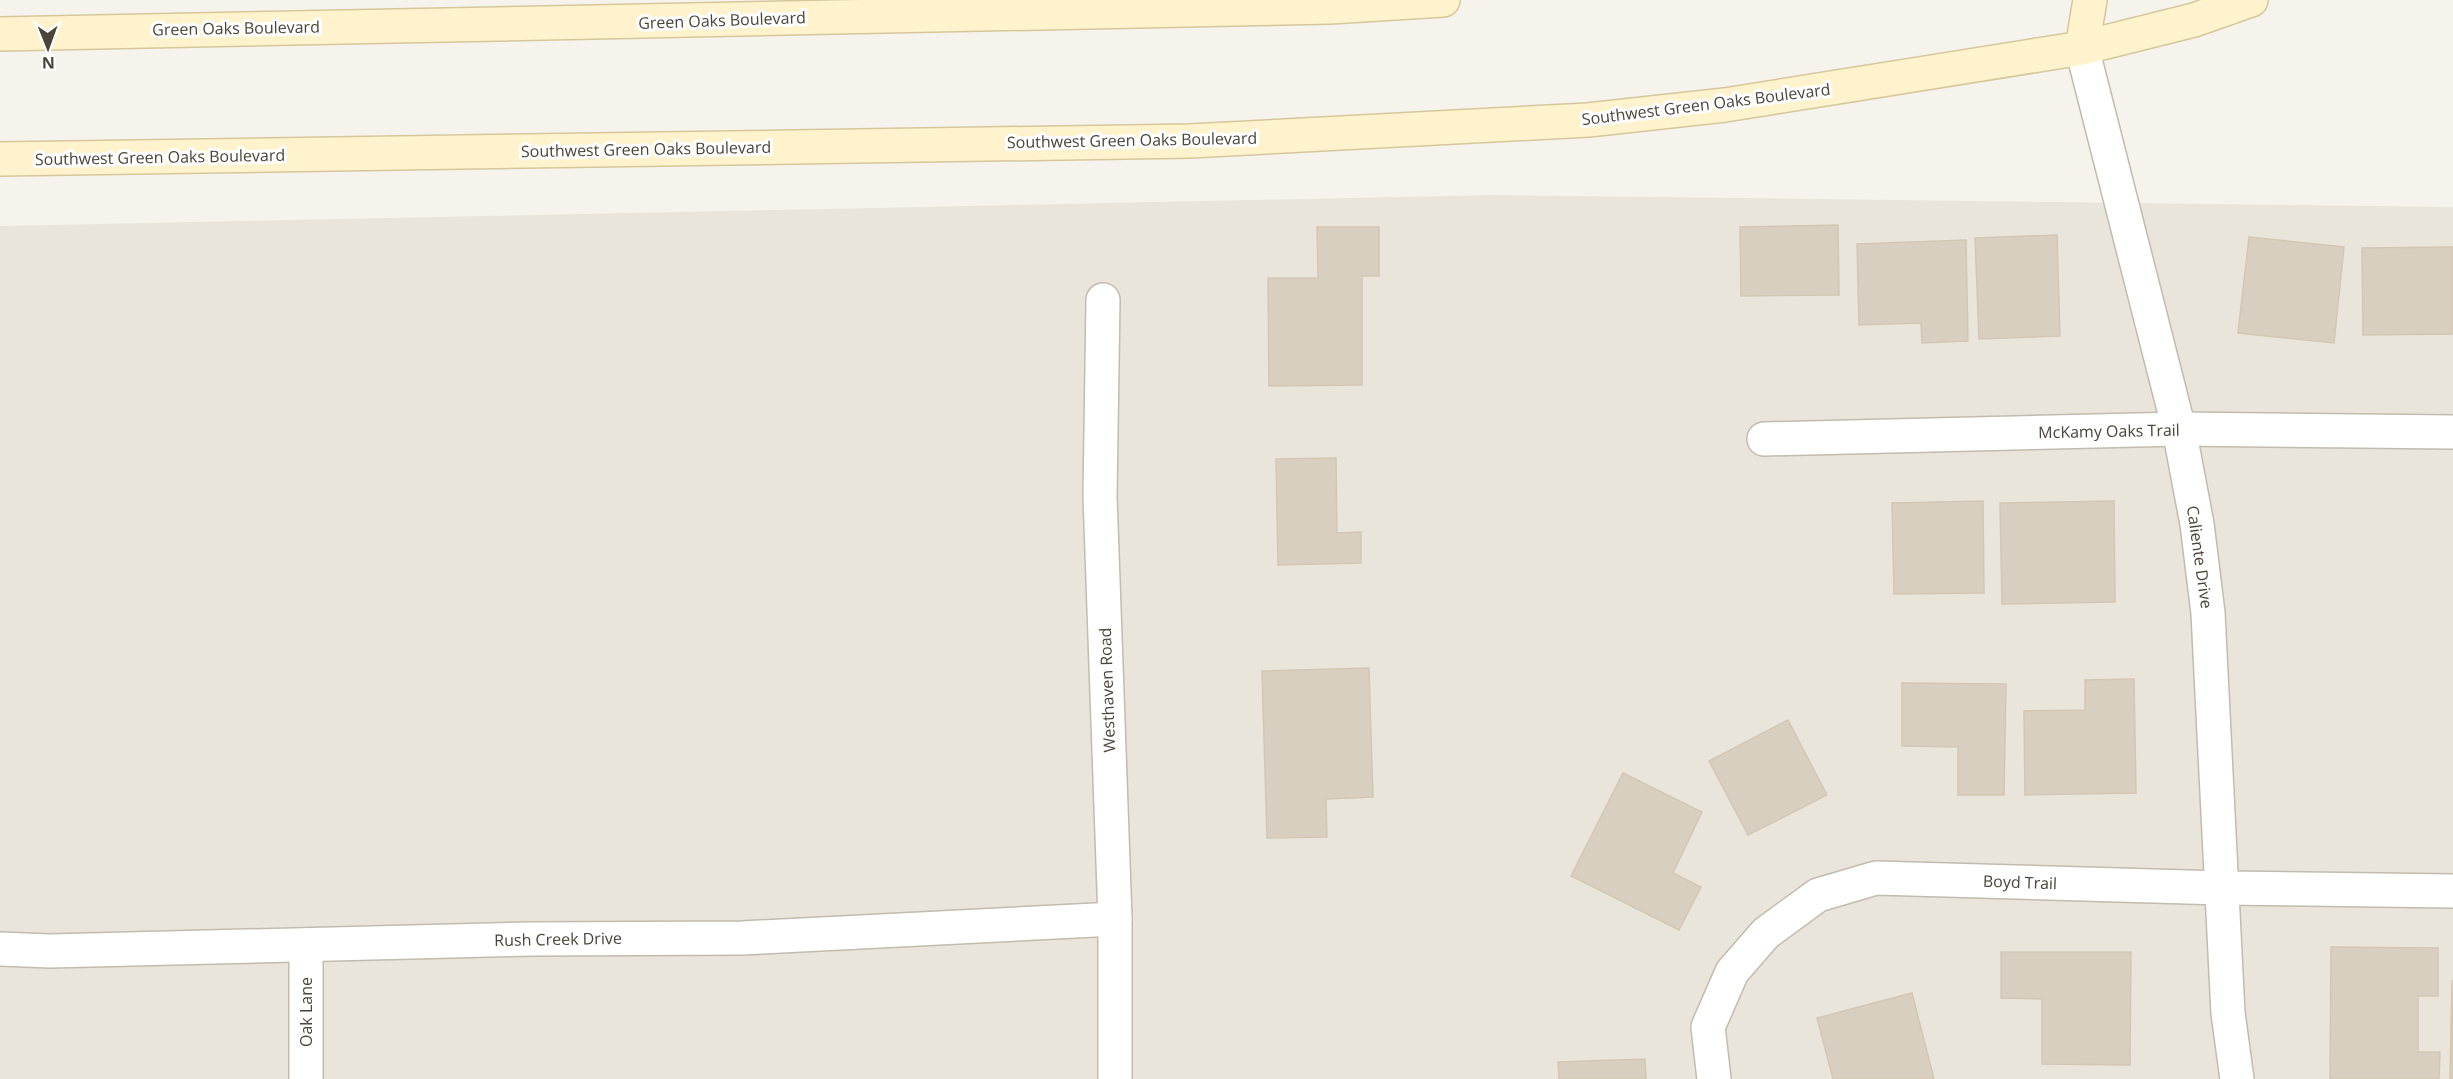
<svg xmlns="http://www.w3.org/2000/svg" width="2453" height="1079" viewBox="0 0 2453 1079" font-family="'Open Sans',sans-serif">
<rect width="100%" height="100%" fill="#f6f3ec"/>
<path fill="#eae5da" d="M1494,195L2453,207V1079H0V226Z"/>
<g fill="#d8cfc1" stroke="#d3c7b4" stroke-width="1.5">
<path d="M1838,225L1839,295L1741,296L1740,227Z"/>
<path d="M1317,227H1379V276H1362V385L1269,386L1268,278H1318Z"/>
<path d="M2057,235L2060,336L1979,339L1975,238Z"/>
<path d="M2249,237L2344,247L2334,343L2238,333Z"/>
<path d="M1966,240L1968,341L1922,343L1921,323L1859,325L1857,244Z"/>
<path d="M2453,247V334L2363,335L2362,248Z"/>
<path d="M1336,458L1337,533L1361,532V563L1278,565L1276,459Z"/>
<path d="M1983,501L1984,593L1894,594L1892,503Z"/>
<path d="M2114,501L2115,602L2002,604L2000,503Z"/>
<path d="M1369,668L1373,797L1326,799L1327,837L1267,838L1262,671Z"/>
<path d="M2134,679L2136,793L2025,795L2024,711L2085,710V680Z"/>
<path d="M1902,683L2006,684L2004,795H1958V747L1902,746Z"/>
<path d="M1788,720L1827,795L1748,835L1709,761Z"/>
<path d="M1623,773L1702,812L1673,873L1701,887L1679,930L1571,876Z"/>
<path d="M2331,947L2438,948V996H2418V1052H2440L2439,1079H2330Z"/>
<path d="M2001,952H2131L2130,1065L2042,1064V999L2001,998Z"/>
<path d="M2452,980L2453,1079H2450Z"/>
<path d="M1912,993L1934,1079H1833L1817,1018Z"/>
<path d="M1645,1059L1646,1079H1559L1558,1062Z"/>
</g>
<g fill="none" stroke-linecap="round" stroke-linejoin="round">
<g stroke="#c2bbae" stroke-width="36">
<g id="minor">
<path d="M1103,300L1100,496L1115,919V1079"/>
<path d="M1764,439L2179,429L2453,432"/>
<path d="M306,945V1079"/>
<path d="M0,949L50,951L532,939L742,938L1115,919"/>
<path d="M1714,1079L1708,1027L1732,972L1766,933L1818,895L1876,878L2222,888L2453,891"/>
</g>
</g>
<g stroke="#c2bbae" stroke-width="36">
<path id="tertiary" d="M2082,48L2179,429L2197,524L2208,613L2228,1013L2237,1079"/>
</g>
<g stroke="#d6c79b" stroke-width="36">
<g id="secondary">
<path d="M0,34L1330,7L1443,0"/>
<path d="M2082,48L2090,0"/>
<path d="M0,159L1190,141L1588,120L1725,105L2082,48L2194,20L2251,0"/>
</g>
</g>
<use href="#minor" stroke="#fff" stroke-width="33"/>
<use href="#tertiary" stroke="#fff" stroke-width="33"/>
<use href="#secondary" stroke="#fff3cd" stroke-width="33"/>
</g>
<g text-anchor="middle" stroke-width="6" stroke-linejoin="round" paint-order="stroke">
<g font-size="16" fill="#4b4439" stroke="#fff">
<text transform="translate(722 20) rotate(-2)" y="6">Green Oaks Boulevard</text>
<text transform="translate(236 28) rotate(-1)" y="6">Green Oaks Boulevard</text>
<text transform="translate(1706 104) rotate(-7)" y="6">Southwest Green Oaks Boulevard</text>
<text transform="translate(1132 140) rotate(-1)" y="6">Southwest Green Oaks Boulevard</text>
<text transform="translate(646 149) rotate(-1)" y="6">Southwest Green Oaks Boulevard</text>
<text transform="translate(160 157) rotate(-1)" y="6">Southwest Green Oaks Boulevard</text>
<text transform="translate(2109 431) rotate(-1)" y="6">McKamy Oaks Trail</text>
<text transform="translate(2200 557) rotate(82)" y="6">Caliente Drive</text>
<text transform="translate(1107 690) rotate(-92)" y="6">Westhaven Road</text>
<text transform="translate(2020 882) rotate(2)" y="6">Boyd Trail</text>
<text transform="translate(558 939) rotate(-1)" y="6">Rush Creek Drive</text>
<text transform="translate(306 1012) rotate(-90)" y="6">Oak Lane</text>
</g>
</g>
<g transform="translate(48 48) rotate(179)" stroke="#ffffff" stroke-width="4.5" paint-order="stroke">
<path d="M0-4.5L10 22L0 15L-10 22Z" fill="#4b4439"/>
<text y="-9" font-size="16" font-weight="bold" text-anchor="middle" fill="#4b4439">N</text>
</g>
</svg>
